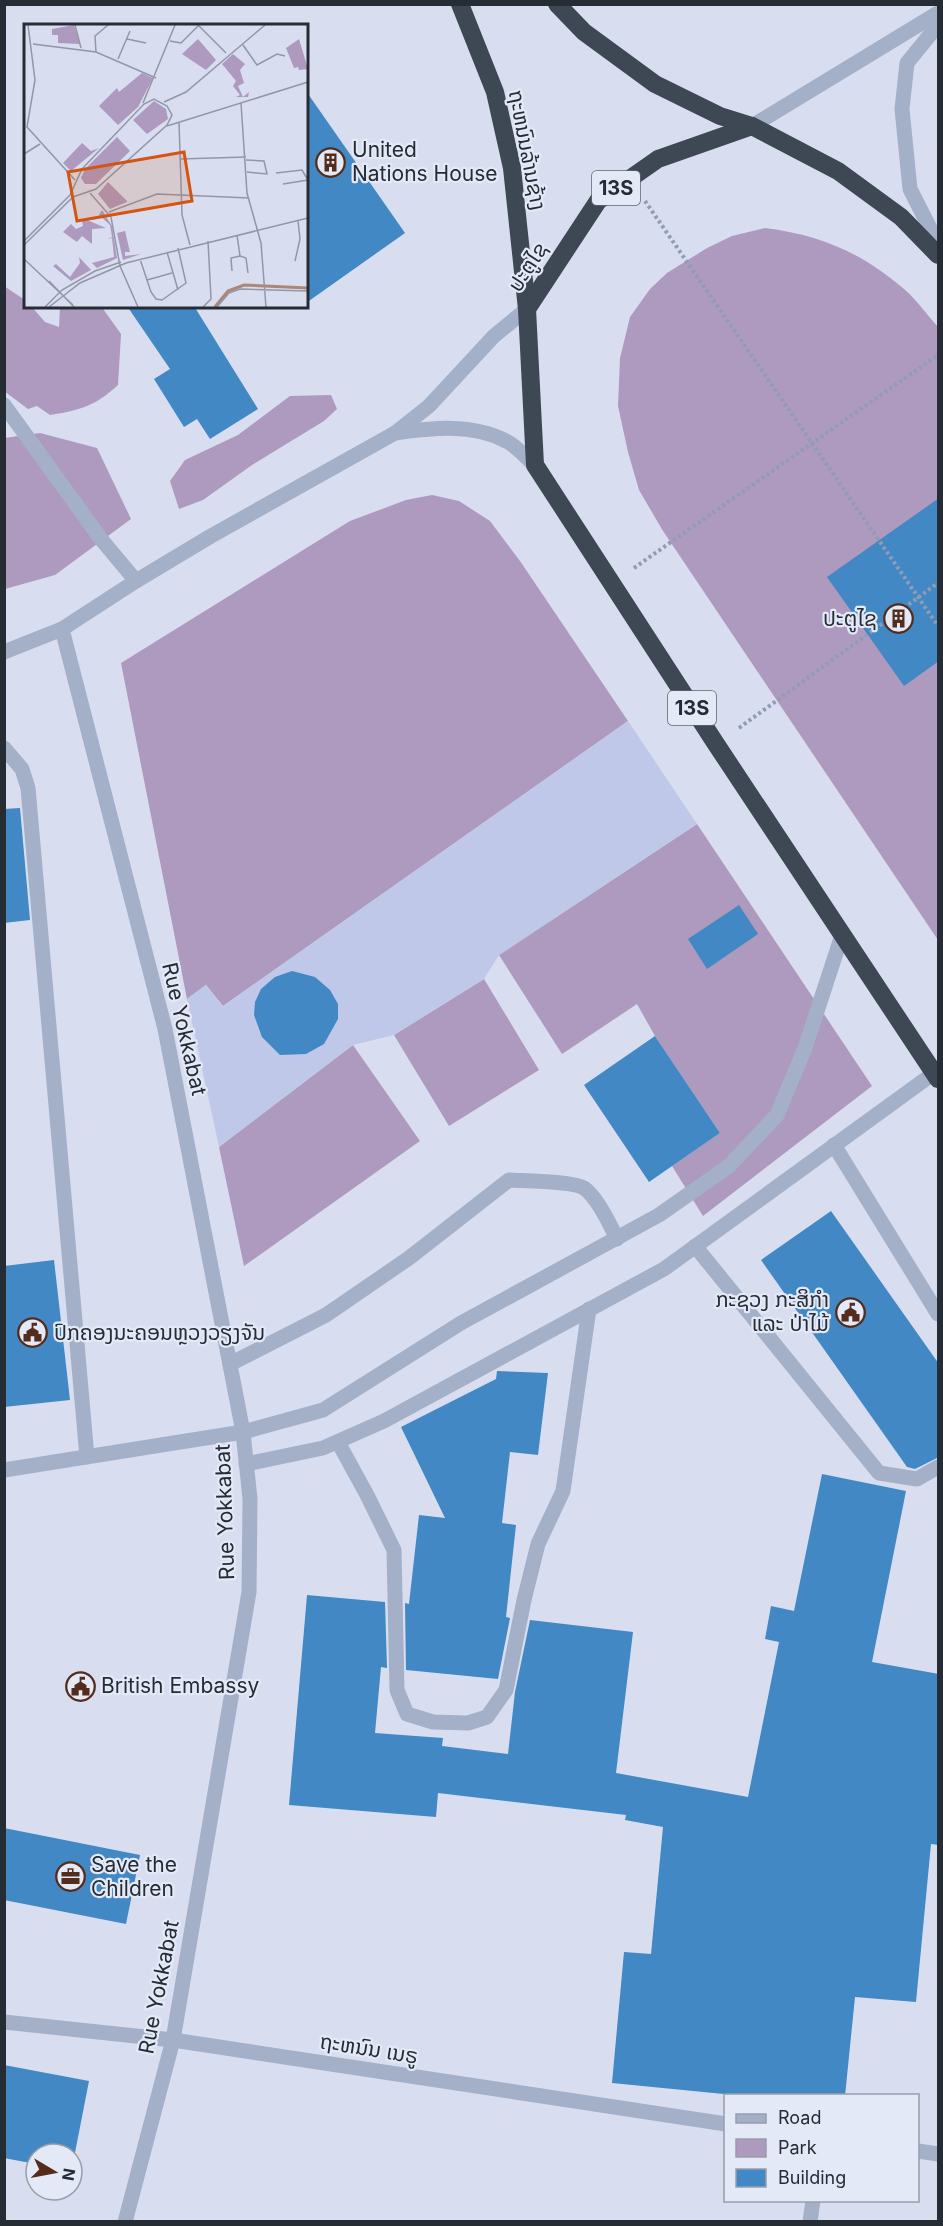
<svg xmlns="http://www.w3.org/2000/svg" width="943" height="2226" viewBox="0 0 943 2226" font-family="Inter,'Noto Sans Lao',sans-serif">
  <rect width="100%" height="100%" fill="#d8def0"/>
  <g fill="#ae99bf">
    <path d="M765,228C820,235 861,252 904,289C917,300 927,315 938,327V940L663,531L639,490L628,452L618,406L620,358L630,317L650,289L667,273L707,248L732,236Z"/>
    <path d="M4,286L25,300L26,306H31L45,322L59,327L60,306H101L121,334L118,385C95,406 81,410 50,415L37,406L28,409L4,391Z"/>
    <path d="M331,395L337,409L324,421L252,465L203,500L179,509L170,481L185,460L238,435L290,396Z"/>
    <path d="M40,433L97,448L131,519L55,575L5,589L4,438Z"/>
    <path d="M432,495L459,501L490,521L520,561L628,721L223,1006L206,985L187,999L121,663L350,521L406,500Z"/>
    <path d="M697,824L872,1086L703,1216L672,1166L720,1133L655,1036L637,1004L562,1054L499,955Z"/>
    <path d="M484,979L539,1070L449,1126L394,1035Z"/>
    <path d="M353,1045L420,1141L244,1266L219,1147Z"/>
  </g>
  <path fill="#bfc8e8" d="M628,721L697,824L499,955L484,979L394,1035L353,1045L219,1147L187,999L206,985L223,1006Z"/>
  <g fill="#4288c4">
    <path d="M306,91L405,233L306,303Z"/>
    <path d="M127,306H194L258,409L210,439L197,419L184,427L154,379L170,369Z"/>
    <path d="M939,498V661L904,686L827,577Z"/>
    <path d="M20,808L30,920L4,923V809Z"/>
    <path d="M739,905L758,934L707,969L688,939Z"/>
    <path d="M292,971L315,977L330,990L338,1004V1019L324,1044L306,1054L280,1055L262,1037L254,1015L255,1002L261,989L275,977Z"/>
    <path d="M655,1036L720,1133L649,1182L584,1085Z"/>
    <path d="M831,1211L939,1364V1457L915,1469L907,1467L761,1260Z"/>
    <path d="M54,1260L70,1400L4,1407V1266Z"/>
    <path d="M497,1371L548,1373L538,1455L510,1452L502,1523L516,1525L506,1617L510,1618L498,1679L406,1670L405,1603L409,1604L419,1515L445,1518L401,1427L496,1379Z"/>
    <path d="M822,1474L906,1491L872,1662L939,1674V1845L931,1844L916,2002L855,1997L845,2096H744L612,2083L624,1952L651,1954L663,1827L625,1820L626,1815L438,1793L436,1817L289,1805L307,1595L385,1602L387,1668L381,1667L375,1733L443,1738L442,1746L508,1754L515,1692L530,1620L633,1632L616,1773L748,1797L779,1642L765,1639L771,1606L794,1611Z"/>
    <path d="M4,1828L140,1855L126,1924L4,1900Z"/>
    <path d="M4,2065L89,2081L72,2168V2154H36V2164L4,2158Z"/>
  </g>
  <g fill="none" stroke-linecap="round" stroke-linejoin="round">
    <g stroke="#8f9cb4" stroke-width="4" stroke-dasharray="3 3" stroke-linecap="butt">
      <path d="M645,201L938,626"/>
      <path d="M634,568L938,355"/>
      <path d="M739,728L938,583"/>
    </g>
    <g stroke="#a4b0c8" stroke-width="15">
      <path d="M938,25L907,63L902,109L910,189L938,244"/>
      <path d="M752,126L938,13"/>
      <path d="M4,405L101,539L136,581"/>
      <path d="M395,433C432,428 472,423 506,441C517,446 526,458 535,465"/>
      <path d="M62,629L165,1029L243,1432L250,1499L249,1592L173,2040L125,2222"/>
      <path d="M4,652L62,629L136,581L211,536L395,433L429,406L494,336L527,309"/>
      <path d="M4,748L22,769L28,788L87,1457"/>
      <path d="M834,1145L938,1314"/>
      <path d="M695,1246L879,1473L917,1479L938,1467"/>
      <path d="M230,1364L326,1315L409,1258L509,1180C525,1181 572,1181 584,1188C597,1197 610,1224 617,1239"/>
      <path d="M338,1442L367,1495L394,1550L397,1690L407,1714L433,1722L468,1723L487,1717L506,1690L524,1600L538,1544L563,1491L589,1309"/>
      <path d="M246,1464L323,1448L384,1421L664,1269L934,1073"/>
      <path d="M4,1470L243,1432L323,1410L461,1323L659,1215L729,1166L777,1115L805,1048L842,935"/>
      <path d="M4,2022L173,2040L726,2124"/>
      <path d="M918,2151L938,2154"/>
      <path d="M810,2222L813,2200"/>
    </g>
    <g stroke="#3d4854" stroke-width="18">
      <path d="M460,4L495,92L512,168L527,309L535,465L716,744L938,1079"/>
      <path d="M557,4L584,32L655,84L720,116L752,126L838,171L901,217L938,255"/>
      <path d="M527,309L598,201L658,159L752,126"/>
    </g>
  </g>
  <defs>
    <symbol id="building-ring" viewBox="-11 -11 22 22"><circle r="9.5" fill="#e4e9f8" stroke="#542c1c" stroke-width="1.5"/><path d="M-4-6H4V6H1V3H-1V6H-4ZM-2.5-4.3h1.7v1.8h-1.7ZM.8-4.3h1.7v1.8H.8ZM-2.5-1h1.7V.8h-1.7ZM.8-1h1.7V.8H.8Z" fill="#542c1c"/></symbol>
    <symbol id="civic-ring" viewBox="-11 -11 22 22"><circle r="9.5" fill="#e4e9f8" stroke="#542c1c" stroke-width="1.5"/><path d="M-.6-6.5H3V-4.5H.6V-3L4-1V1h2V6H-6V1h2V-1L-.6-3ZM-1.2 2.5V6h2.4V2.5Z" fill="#542c1c"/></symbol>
    <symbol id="office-ring" viewBox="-11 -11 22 22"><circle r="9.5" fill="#e4e9f8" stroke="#542c1c" stroke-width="1.5"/><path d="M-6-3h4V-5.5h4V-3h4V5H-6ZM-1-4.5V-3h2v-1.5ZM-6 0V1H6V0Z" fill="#542c1c"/></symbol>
  </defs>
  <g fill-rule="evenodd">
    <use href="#building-ring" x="314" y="146" width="33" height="33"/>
    <use href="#building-ring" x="882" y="602" width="33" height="33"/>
    <use href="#civic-ring" x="834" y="1296" width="33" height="33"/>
    <use href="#civic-ring" x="16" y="1316" width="33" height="33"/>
    <use href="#civic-ring" x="64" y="1670" width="33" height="33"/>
    <use href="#office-ring" x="54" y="1860" width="33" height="33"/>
  </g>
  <g text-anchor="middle" stroke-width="4.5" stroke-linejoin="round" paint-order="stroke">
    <g fill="#e4e9f8" stroke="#5f656f" stroke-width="1.5">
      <rect x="592" y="171" width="48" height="34" rx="4.5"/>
      <rect x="668" y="691" width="48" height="34" rx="4.5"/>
    </g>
    <g font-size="20" font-weight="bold" fill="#262c34">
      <text x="616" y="195">13S</text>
      <text x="692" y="715">13S</text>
    </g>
    <g font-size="21" fill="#262c34" stroke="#e4e9f8" text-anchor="start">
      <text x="352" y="157">United<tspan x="352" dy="24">Nations House</tspan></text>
      <text x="877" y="626" text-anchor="end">ປະຕູໄຊ</text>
      <text x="829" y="1307" text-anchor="end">ກະຊວງ ກະສິກຳ<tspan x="829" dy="24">ແລະ ປ່າໄມ້</tspan></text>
      <text x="54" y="1340">ປົກຄອງນະຄອນຫຼວງວຽງຈັນ</text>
      <text x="101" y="1693">British Embassy</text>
      <text x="91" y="1872">Save the<tspan x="91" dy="24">Children</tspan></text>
    </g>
    <g font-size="21" fill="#262c34" stroke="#e4e9f8">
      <text transform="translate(527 150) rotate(79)" y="7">ຖະຫນົນລ້ານຊ້າງ</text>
      <text transform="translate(528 267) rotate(-57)" y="7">ປະຕູໄຊ</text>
      <text transform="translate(184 1029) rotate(77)" y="7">Rue Yokkabat</text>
      <text transform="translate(225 1512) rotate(-92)" y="7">Rue Yokkabat</text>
      <text transform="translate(159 1987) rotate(-79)" y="7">Rue Yokkabat</text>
      <text transform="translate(369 2049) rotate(9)" y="7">ຖະຫນົນ ເນຣູ</text>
    </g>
  </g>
  <g transform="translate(24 24)">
    <rect width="284" height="284" fill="#d8def0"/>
    <path d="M50,1L56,20L34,19V11H28V5ZM174,15L192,36L182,46L158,30ZM275,15L284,45L275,46L274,43L270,44L262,24ZM209,30L221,40L216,46L220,59L214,62L219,73L225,68L224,73H212L216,71L209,62L212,57L198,40ZM118,49L129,54L114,83L94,101L75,82L93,64L95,68ZM130,77L142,85L144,95L123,110L109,96ZM93,113L106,127L72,160H61L57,154L61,145ZM58,119L67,127L75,124L47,147L39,139ZM84,158L103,177V178L86,185L74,170ZM78,186L88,202L93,234L73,244L68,239L90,233L88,214L83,215L88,213L86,201L75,191ZM63,196L82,204L68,205V220L58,212L53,218L39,208L47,200L52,205L59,202L58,197ZM101,207L106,228H101V232L117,230L99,236L93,209ZM55,233L67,246L47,257L29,242L32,240L46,253L56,239Z" fill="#ae99bf"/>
    <path fill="none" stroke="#ad8678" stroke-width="3" d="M191,283L204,267L220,261L284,264"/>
    <path fill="none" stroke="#9197a5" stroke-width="1.5" d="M4,1L11,56L3,103L51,156M51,1L57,24M174,1L202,29M103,15L122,19M146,17L157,19L175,1M9,20L72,28L132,54M219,21L233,41L253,30L261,32M72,28L71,12L84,1M94,35L106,7M140,78L162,68L241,1M119,79L151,1M217,79L223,169L237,219L242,283M155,98L158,191L166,221M143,102L284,58M0,130L16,120M156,135L222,133M222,136L240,137L243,150L223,148M252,149L278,146L284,156M259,160L284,156M66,169L87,193L96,242L114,283M85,188L133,170L225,174M213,211L216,232L222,234L224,249M0,217L46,171L58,145L120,80L130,75L143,82L148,91L143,101L72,165L49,173L0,221M143,228L154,266M0,235L49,281M116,235L127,268L132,275L138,276L162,259L154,224M271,237L276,215L274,197M208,247L207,234L216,232M123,256L148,249M25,257L50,283M21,283L38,266L71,247L97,238M25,283L56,259L102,239L284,194M179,283L187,275L184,217M193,283L205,269L216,265L284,267"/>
    <path fill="#d55410" fill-opacity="0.15" stroke="#d55410" stroke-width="3" d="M160,128L168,177L53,197L44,148Z"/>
    <rect width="284" height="284" fill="none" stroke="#262c34" stroke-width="3"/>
  </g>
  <rect width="943" height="2226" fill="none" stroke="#262c34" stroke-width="12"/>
  <rect x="724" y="2094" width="195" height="108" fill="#e4e9f8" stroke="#989daa" stroke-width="1.5"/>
  <rect x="736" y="2114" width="30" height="9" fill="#a4b0c8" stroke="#989daa" stroke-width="1.5"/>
  <text x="778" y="2124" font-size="18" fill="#262c34">Road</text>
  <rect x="736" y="2139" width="30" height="18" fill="#ae99bf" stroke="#989daa" stroke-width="1.5"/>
  <text x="778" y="2154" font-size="18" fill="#262c34">Park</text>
  <rect x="736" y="2169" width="30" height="18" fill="#4288c4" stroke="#989daa" stroke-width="1.5"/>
  <text x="778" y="2184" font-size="18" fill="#262c34">Building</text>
  <g transform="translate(54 2172) rotate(100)"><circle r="28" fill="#e4e9f8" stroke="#989daa" stroke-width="1.5"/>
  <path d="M0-4.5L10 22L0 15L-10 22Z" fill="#542c1c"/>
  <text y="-9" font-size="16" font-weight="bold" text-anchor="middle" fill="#262c34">N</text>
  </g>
</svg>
